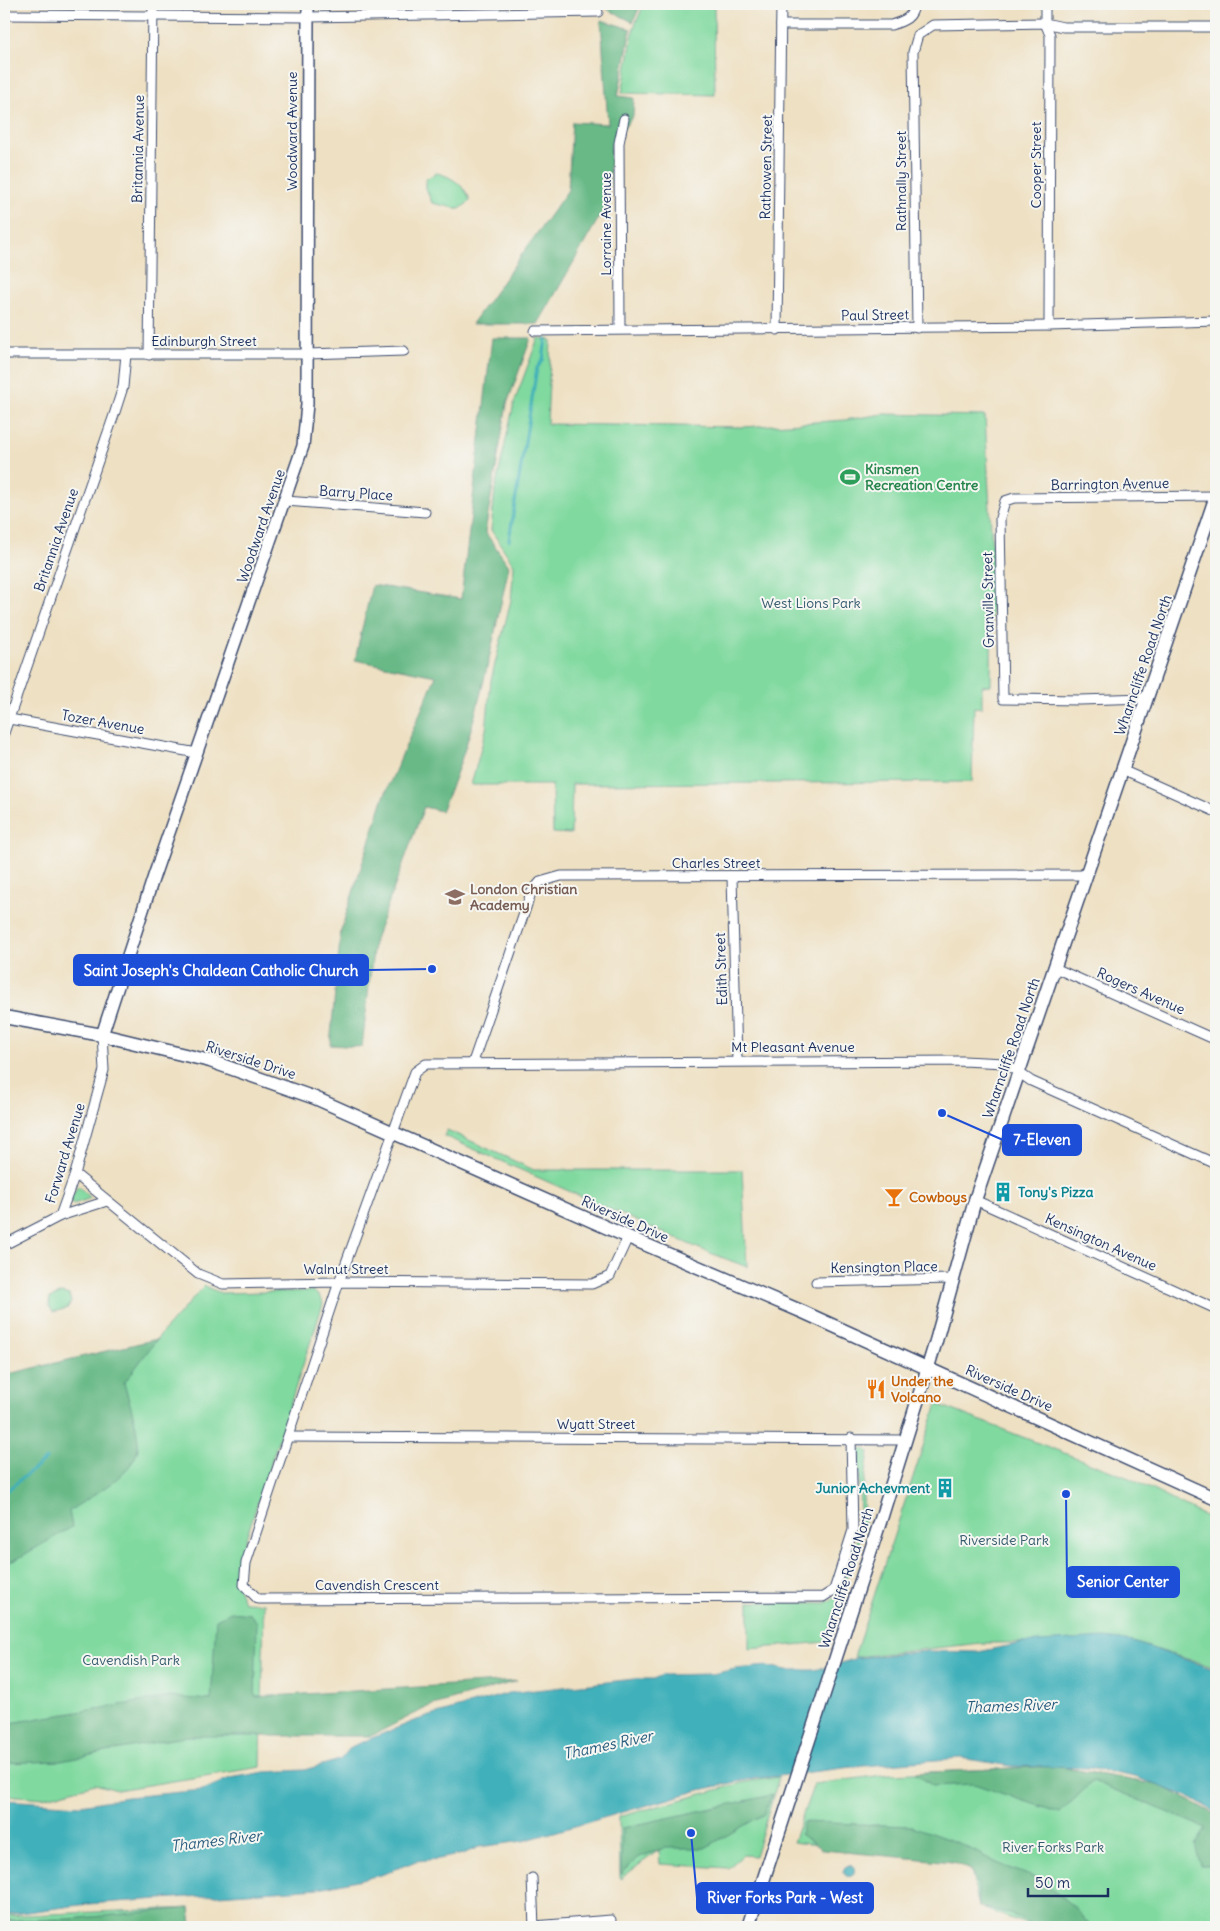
<svg xmlns="http://www.w3.org/2000/svg" width="1220" height="1931" viewBox="0 0 1220 1931" font-family="Delius,sans-serif">
  <rect width="100%" height="100%" fill="#f6f6f2"/>
  <filter id="ink" filterUnits="userSpaceOnUse"><feTurbulence type="fractalNoise" baseFrequency=".02" numOctaves="2"/><feDisplacementMap in="SourceGraphic" scale="10" xChannelSelector="R" yChannelSelector="G"/><feConvolveMatrix kernelMatrix="1 2 1 2 8 2 1 2 1" color-interpolation-filters="sRGB"/></filter>
  <filter id="wash" filterUnits="userSpaceOnUse"><feTurbulence type="fractalNoise" baseFrequency=".0096" numOctaves="4" result="noise"/><feDisplacementMap in="SourceGraphic" scale="20" xChannelSelector="R" yChannelSelector="G"/><feGaussianBlur stdDeviation="1.12" result="paint"/><feColorMatrix in="noise" values="0 0 0 0 0 0 0 0 0 0 0 0 0 0 0 0 0 1.4 0 .05"/><feComposite in="paint" operator="in"/></filter>
  <g filter="url(#wash)">
    <rect width="100%" height="100%" fill="#eee0c2"/>
    <g fill="#80d99f" stroke="#4e847e">
      <path d="M644,4H714L715,95L622,93L634,27Z"/>
      <path d="M436,173C450,175 467,187 470,201L460,209L432,203L426,188V179Z"/>
      <path d="M538,338L551,340L547,424L744,427L845,420L883,414L985,416L992,548L991,685L982,686V708L974,707L972,782L572,784L571,834L553,833L552,785H471L486,730L491,680L511,600L514,565L491,530L495,490L514,403Z"/>
      <path d="M447,1130L534,1170H742L747,1267L700,1249L444,1136Z"/>
      <path d="M78,1186L91,1198L74,1204L69,1201Z"/>
      <path d="M204,1286L221,1293L313,1291L321,1298L323,1304L235,1572L236,1584L244,1602L264,1603L261,1767L117,1790L95,1784L43,1798L4,1795V1385L145,1352Z"/>
      <path d="M63,1293L69,1295L71,1302L68,1308L53,1312L49,1306L50,1298Z"/>
      <path d="M937,1404L1129,1478L1216,1522V1668L1133,1642L981,1643L854,1657Z"/>
      <path d="M864,1448L869,1452L863,1491L864,1528L825,1642L749,1649V1602L825,1603L838,1596L860,1530L859,1451Z"/>
      <path d="M1055,1766L1162,1786L1216,1815V1927H1034L979,1907L971,1870L953,1862L793,1842L814,1784L891,1774Z"/>
      <path d="M779,1777L755,1856L743,1855L728,1868L660,1864L659,1850L620,1879L619,1817L745,1782Z"/>
      <path d="M190,1908L192,1927H4V1916Z"/>
    </g>
    <g fill="#68b986" stroke="#427472">
      <path d="M606,4H641L633,22L605,8Z"/>
      <path d="M601,20L631,29L618,96L634,98L633,116L611,145L608,202L538,324H472L568,190L572,122L608,124Z"/>
      <path d="M492,338H531L507,404L485,532L509,566C491,649 476,734 441,811L424,807L374,942L362,1047L330,1045L341,930L383,799L436,676L355,660L372,585L461,599Z"/>
      <path d="M157,1339L124,1383C129,1402 137,1423 138,1443C141,1471 89,1497 69,1511L72,1527L15,1560L4,1564V1375Z"/>
      <path d="M231,1612L250,1614L257,1622L255,1697L517,1681L430,1706L371,1736H187L61,1761L4,1763V1724L170,1697L211,1700L216,1619Z"/>
      <path d="M1055,1766L1162,1786L1216,1815V1866H1201L1195,1845L1206,1828L1093,1781L1060,1813L974,1784L933,1786L914,1773Z"/>
      <path d="M772,1795L764,1814L705,1848H664L637,1858L621,1875L622,1828Z"/>
      <path d="M803,1822L912,1826L961,1844L997,1863L1038,1879L1073,1906L1091,1927H1034L1010,1913L979,1907L978,1887L971,1870L953,1862L823,1850L800,1834Z"/>
      <path d="M190,1908L192,1927H4V1920L69,1919Z"/>
    </g>
    <g fill="#40b0ba" stroke="#2e708c">
      <path d="M1105,1638L1133,1642L1216,1670V1813L1192,1798L1135,1777L1089,1768L1012,1766L960,1758L852,1767L745,1780L700,1790L523,1841L479,1847L463,1854L439,1859L416,1861L381,1875L319,1888L88,1904L4,1915V1800L81,1805L127,1797L203,1790L230,1778L265,1772L304,1770L340,1760L351,1747L357,1744L417,1720L509,1693L634,1679H653L662,1675L712,1674L735,1669L767,1666L787,1670H813L830,1667L856,1658L927,1651L978,1652L1023,1643Z"/>
      <circle cx="849" cy="1871" r="5.5"/>
    </g>
    <g fill="none" stroke-linecap="round" stroke-linejoin="round">
      <g stroke="#40b0ba" stroke-width="3">
        <path d="M509,540L537,368L543,360L546,339"/>
        <path d="M4,1493L46,1459"/>
      </g>
    </g>
  </g>
  <g filter="url(#ink)">
    <g fill="none" stroke-linecap="round" stroke-linejoin="round">
      <defs>
        <g id="minor">
          <path d="M1045,4V23L1050,35L1049,326"/>
          <path d="M4,15L308,17L598,12"/>
          <path d="M781,25H891C904,21 913,18 914,4"/>
          <path d="M917,328L913,52L918,35L933,25L1045,23L1063,27H1216"/>
          <path d="M620,329L619,143L624,119"/>
          <path d="M777,330L781,4"/>
          <path d="M535,331L1049,326L1216,321"/>
          <path d="M4,354H307L404,351"/>
          <path d="M149,355L153,4"/>
          <path d="M286,501L425,512"/>
          <path d="M1147,698L1080,700L1003,699L1000,518L1005,501L1014,498L1216,496"/>
          <path d="M4,718L197,753"/>
          <path d="M4,733L114,415L123,387L126,354"/>
          <path d="M1122,770L1216,812"/>
          <path d="M732,877L737,1061"/>
          <path d="M1055,968L1216,1040"/>
          <path d="M473,1062L531,893L540,882L561,876L1087,875"/>
          <path d="M75,1174L198,1274L223,1284L339,1282L592,1284L610,1276L628,1237"/>
          <path d="M975,1200L1216,1309"/>
          <path d="M60,1216L107,1201"/>
          <path d="M4,1245L60,1216L75,1174L104,1070L102,1035"/>
          <path d="M816,1282L953,1279"/>
          <path d="M288,1437L905,1440"/>
          <path d="M851,1438L853,1530L834,1590L823,1597L258,1599L244,1585L246,1563L339,1282L415,1072L426,1064L963,1061L1005,1063L1031,1081L1216,1164"/>
          <path d="M532,1878L534,1927"/>
          <path d="M534,1926L611,1920"/>
        </g>
        <path id="tertiary" d="M102,1035L154,876L303,446L307,404L308,4"/>
        <g id="secondary">
          <path d="M4,1017L102,1035L210,1061L315,1098L628,1237L803,1312L1216,1499"/>
          <path d="M748,1927L881,1519L936,1341L975,1200L1216,496"/>
        </g>
      </defs>
      <use href="#minor" stroke="#3b4a6d" stroke-width="11"/>
      <use href="#tertiary" stroke="#3b4a6d" stroke-width="14"/>
      <use href="#secondary" stroke="#3b4a6d" stroke-width="15"/>
      <use href="#minor" stroke="#fff" stroke-width="9"/>
      <use href="#tertiary" stroke="#fff" stroke-width="11"/>
      <use href="#secondary" stroke="#fff" stroke-width="12"/>
    </g>
  </g>
  <defs>
    <symbol id="stadium-bare" viewBox="-9 -9 18 18"><path d="M0-5a6.5 5 0 1 0 0 10a6.5 5 0 1 0 0-10ZM-3.5-1.8h7v3.6h-7Z" fill="#2e9e5b" stroke="#f6f6f2" stroke-width="2.5" paint-order="stroke"/></symbol>
    <symbol id="school-bare" viewBox="-9 -9 18 18"><path d="M0-5L7-2L0 1L-7-2ZM-4 1L0 2.5L4 1V4Q0 6-4 4Z" fill="#8d6e63" stroke="#f6f6f2" stroke-width="2.5" paint-order="stroke"/></symbol>
    <symbol id="building-bare" viewBox="-9 -9 18 18"><path d="M-4-6H4V6H1V3H-1V6H-4ZM-2.5-4.3h1.7v1.8h-1.7ZM.8-4.3h1.7v1.8H.8ZM-2.5-1h1.7V.8h-1.7ZM.8-1h1.7V.8H.8Z" fill="#0f9aa8" stroke="#f6f6f2" stroke-width="2.5" paint-order="stroke"/></symbol>
    <symbol id="bar-bare" viewBox="-9 -9 18 18"><path d="M-6-5H6L.8 .8V4.5H3.5V6h-7V4.5H-.8V.8Z" fill="#e8710a" stroke="#f6f6f2" stroke-width="2.5" paint-order="stroke"/></symbol>
    <symbol id="restaurant-bare" viewBox="-9 -9 18 18"><path d="M-5-6h1v4h1v-4h1v4h1v-4h1v5L-1.5 .5V6h-2V.5L-5-1ZM5-6V6H3V1.5H1.5Q1.5-4 5-6Z" fill="#e8710a" stroke="#f6f6f2" stroke-width="2.5" paint-order="stroke"/></symbol>
  </defs>
  <g fill-rule="evenodd">
    <use href="#stadium-bare" x="836" y="463" width="28" height="28"/>
    <use href="#school-bare" x="441" y="883" width="28" height="28"/>
    <use href="#building-bare" x="989" y="1178" width="28" height="28"/>
    <use href="#bar-bare" x="880" y="1183" width="28" height="28"/>
    <use href="#restaurant-bare" x="862" y="1375" width="28" height="28"/>
    <use href="#building-bare" x="931" y="1474" width="28" height="28"/>
  </g>
  <g text-anchor="middle" stroke-width="4" stroke-linejoin="round" paint-order="stroke">
    <g font-size="14" fill="#1b2f5e" stroke="#f6f6f2">
      <text transform="translate(292 131) rotate(-90)" y="5">Woodward Avenue</text>
      <text transform="translate(138 149) rotate(-89)" y="5">Britannia Avenue</text>
      <text transform="translate(1036 165) rotate(-90)" y="5">Cooper Street</text>
      <text transform="translate(766 167) rotate(-89)" y="5">Rathowen Street</text>
      <text transform="translate(901 181) rotate(-90)" y="5">Rathnally Street</text>
      <text transform="translate(606 224) rotate(-90)" y="5">Lorraine Avenue</text>
      <text transform="translate(875 315) rotate(-1)" y="5">Paul Street</text>
      <text x="204" y="346">Edinburgh Street</text>
      <text transform="translate(1110 484) rotate(-1)" y="5">Barrington Avenue</text>
      <text transform="translate(356 493) rotate(4)" y="5">Barry Place</text>
      <text transform="translate(261 526) rotate(-71)" y="5">Woodward Avenue</text>
      <text transform="translate(56 540) rotate(-71)" y="5">Britannia Avenue</text>
      <text transform="translate(988 600) rotate(-91)" y="5">Granville Street</text>
      <text transform="translate(1143 665) rotate(-71)" y="5">Wharncliffe Road North</text>
      <text transform="translate(103 722) rotate(10)" y="5">Tozer Avenue</text>
      <text x="716" y="868">Charles Street</text>
      <text transform="translate(721 969) rotate(-92)" y="5">Edith Street</text>
      <text transform="translate(1141 991) rotate(24)" y="5">Rogers Avenue</text>
      <text x="793" y="1052">Mt Pleasant Avenue</text>
      <text transform="translate(1011 1048) rotate(-71)" y="5">Wharncliffe Road North</text>
      <text transform="translate(251 1060) rotate(18)" y="5">Riverside Drive</text>
      <text transform="translate(65 1153) rotate(-73)" y="5">Forward Avenue</text>
      <text transform="translate(625 1219) rotate(24)" y="5">Riverside Drive</text>
      <text transform="translate(1101 1242) rotate(24)" y="5">Kensington Avenue</text>
      <text transform="translate(884 1267) rotate(-1)" y="5">Kensington Place</text>
      <text x="346" y="1274">Walnut Street</text>
      <text transform="translate(1009 1388) rotate(24)" y="5">Riverside Drive</text>
      <text x="596" y="1429">Wyatt Street</text>
      <text transform="translate(846 1578) rotate(-72)" y="5">Wharncliffe Road North</text>
      <text x="377" y="1590">Cavendish Crescent</text>
    </g>
    <g font-size="14" font-weight="bold" fill="#27864d" stroke="#f6f6f2" text-anchor="start">
      <text x="865" y="474">Kinsmen<tspan x="865" dy="16">Recreation Centre</tspan></text>
    </g>
    <g font-size="14" fill="#345a6e" stroke="#f6f6f2">
      <text x="811" y="608">West Lions Park</text>
      <text x="1004" y="1545">Riverside Park</text>
      <text x="131" y="1665">Cavendish Park</text>
      <text x="1053" y="1852">River Forks Park</text>
    </g>
    <g font-size="14" font-weight="bold" fill="#785e54" stroke="#f6f6f2" text-anchor="start">
      <text x="470" y="894">London Christian<tspan x="470" dy="16">Academy</tspan></text>
    </g>
    <g font-size="14" font-weight="bold" fill="#0d838f" stroke="#f6f6f2" text-anchor="start">
      <text x="1018" y="1197">Tony's Pizza</text>
      <text x="930" y="1493" text-anchor="end">Junior Achevment</text>
    </g>
    <g font-size="14" font-weight="bold" fill="#c56008" stroke="#f6f6f2" text-anchor="start">
      <text x="909" y="1202">Cowboys</text>
      <text x="891" y="1386">Under the<tspan x="891" dy="16">Volcano</tspan></text>
    </g>
    <g font-size="15" font-style="italic" fill="#285c7e" stroke="#f6f6f2">
      <text transform="translate(1011 1706) rotate(-2)" y="5">Thames River</text>
      <text transform="translate(608 1745) rotate(-12)" y="5">Thames River</text>
      <text transform="translate(216 1841) rotate(-7)" y="5">Thames River</text>
    </g>
  </g>
  <path fill="none" stroke="#1d4ed8" stroke-width="2" d="M432 969L368 970M942 1113L1003 1140M1066 1494L1067 1582M691 1833L697 1898"/>
  <g fill="#1d4ed8" stroke="#f6f6f2" stroke-width="2">
    <circle cx="432" cy="969" r="5"/>
    <circle cx="942" cy="1113" r="5"/>
    <circle cx="1066" cy="1494" r="5"/>
    <circle cx="691" cy="1833" r="5"/>
  </g>
  <g fill="#1d4ed8" stroke="#1d4ed8" stroke-width="2">
    <rect x="74" y="955" width="294" height="30" rx="5"/>
    <rect x="1003" y="1125" width="78" height="30" rx="5"/>
    <rect x="1067" y="1567" width="112" height="30" rx="5"/>
    <rect x="697" y="1883" width="176" height="30" rx="5"/>
  </g>
  <g font-size="15" text-anchor="middle" font-weight="bold" fill="#fff">
    <text x="221" y="976">Saint Joseph's Chaldean Catholic Church</text>
    <text x="1042" y="1145">7-Eleven</text>
    <text x="1123" y="1587">Senior Center</text>
    <text x="785" y="1903">River Forks Park - West</text>
  </g>
  <rect width="1220" height="1931" fill="none" stroke="#f6f6f2" stroke-width="20"/>
  <path d="M1028 1888v8h80v-8" fill="none" stroke="#1b2f5e" stroke-width="2.5"/>
  <text x="1035" y="1888" font-size="15" fill="#1b2f5e" stroke="#f6f6f2" stroke-width="4" paint-order="stroke">50 m</text>
</svg>
